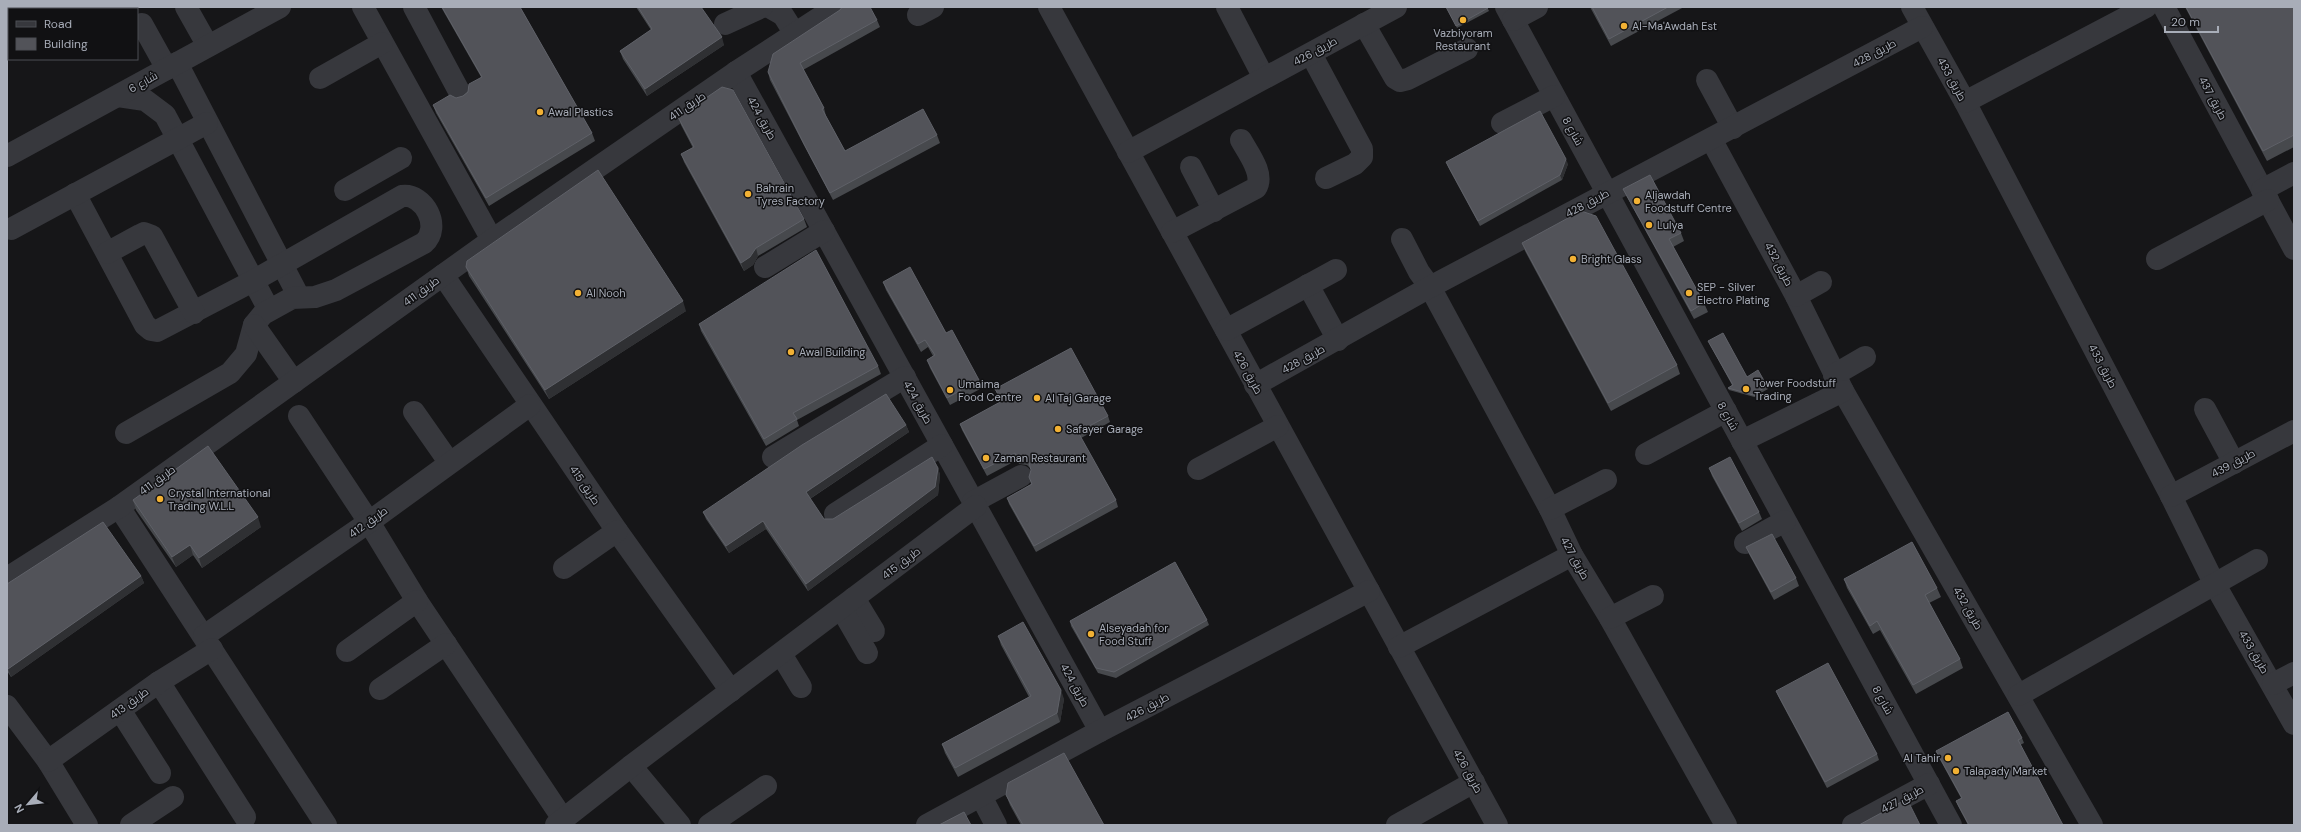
<svg xmlns="http://www.w3.org/2000/svg" width="2301" height="832" viewBox="0 0 2301 832" font-family="'DM Sans',Cairo,sans-serif">
  <rect width="100%" height="100%" fill="#161618"/>
  <g fill="none" stroke-linecap="round" stroke-linejoin="round">
    <g stroke="#37383d" stroke-width="22">
      <path d="M186,7L208,46"/>
      <path d="M363,7L492,240"/>
      <path d="M414,7L460,93"/>
      <path d="M769,7L783,15L795,34"/>
      <path d="M1049,7L1497,825"/>
      <path d="M1227,7L1264,78"/>
      <path d="M1506,7L1951,825"/>
      <path d="M1912,7L1965,102L2171,496L2214,583L2294,724"/>
      <path d="M2164,7L2294,249"/>
      <path d="M918,15L933,7"/>
      <path d="M1513,20L1537,7"/>
      <path d="M142,24L167,69"/>
      <path d="M725,24L762,7"/>
      <path d="M1364,24L1395,78L1400,81L1408,79L1467,49"/>
      <path d="M1311,54L1362,149V157L1355,164L1326,178"/>
      <path d="M177,63L299,297"/>
      <path d="M736,72L1100,731"/>
      <path d="M320,78L382,43"/>
      <path d="M1707,80L1733,128"/>
      <path d="M118,96L145,100L165,115L269,310"/>
      <path d="M1965,102L2146,7"/>
      <path d="M1502,123L1554,96"/>
      <path d="M1711,139L1796,296L1843,391L2092,825"/>
      <path d="M1128,152L1396,7"/>
      <path d="M7,156L280,7"/>
      <path d="M1191,167L1214,211"/>
      <path d="M345,190L401,158"/>
      <path d="M2262,190L2294,173"/>
      <path d="M75,194L145,325L151,330L157,331L253,281L402,196C424,193 442,227 424,243L336,290L315,297L292,298L263,314L254,325L246,354L230,373L126,433"/>
      <path d="M11,229L207,123"/>
      <path d="M1172,232L1256,188C1265,174 1248,153 1241,140"/>
      <path d="M1402,239L1419,272L1430,287L1550,509L1572,555L1610,618L1726,825"/>
      <path d="M107,253L140,235L144,233L152,236L194,313"/>
      <path d="M2157,259L2268,200"/>
      <path d="M765,267L824,231"/>
      <path d="M443,275L617,531L731,691"/>
      <path d="M1308,285L1338,340"/>
      <path d="M1796,296L1821,282"/>
      <path d="M254,325L294,382"/>
      <path d="M1226,330L1336,270"/>
      <path d="M1834,375L1865,357"/>
      <path d="M1255,385L1430,287L1922,27"/>
      <path d="M2205,409L2234,463"/>
      <path d="M414,412L449,462"/>
      <path d="M299,416L369,522L417,601L563,819"/>
      <path d="M1742,441L1843,391"/>
      <path d="M1646,454L1726,411"/>
      <path d="M773,457L905,377"/>
      <path d="M1198,469L1278,426"/>
      <path d="M2171,496L2294,431"/>
      <path d="M973,502L1021,476"/>
      <path d="M119,507L326,825"/>
      <path d="M1550,509L1606,480"/>
      <path d="M835,514L942,445"/>
      <path d="M1745,543L1785,521"/>
      <path d="M564,568L617,531"/>
      <path d="M7,578L119,507L492,240L736,72L836,7"/>
      <path d="M854,598L874,631"/>
      <path d="M841,608L867,653"/>
      <path d="M1610,618L1653,596"/>
      <path d="M204,636L369,522L530,405"/>
      <path d="M1399,647L1572,555"/>
      <path d="M347,651L417,601"/>
      <path d="M781,654L801,687"/>
      <path d="M159,682L245,817"/>
      <path d="M2273,684L2294,673"/>
      <path d="M380,689L446,644"/>
      <path d="M2019,695L2257,560"/>
      <path d="M7,706L48,761L87,825"/>
      <path d="M120,710L160,773"/>
      <path d="M48,761L159,682L212,649"/>
      <path d="M631,766L680,825"/>
      <path d="M981,796L996,825"/>
      <path d="M131,825L173,797"/>
      <path d="M556,825L631,766L976,506"/>
      <path d="M709,825L766,786"/>
      <path d="M927,825L1100,731L1369,591"/>
      <path d="M1397,825L1474,782"/>
      <path d="M1853,825L1929,784"/>
    </g>
  </g>
  <g fill="#47494d">
    <path d="M441,7H520L592,133L595,141L489,206L436,113L433,105L463,96L481,77Z"/>
    <path d="M636,7H701L724,45L647,96L623,59L620,51L651,30Z"/>
    <path d="M1446,7H1487L1489,11L1457,28Z"/>
    <path d="M1590,7H1684L1611,46Z"/>
    <path d="M2185,7H2294V147L2267,161Z"/>
    <path d="M877,20L880,27L803,70L824,108L826,116L845,151L937,135L940,143L833,200L807,151L770,80L768,72Z"/>
    <path d="M678,117L804,219L807,227L758,256L753,265L744,271L684,162L681,154L693,148L681,125Z"/>
    <path d="M1446,162L1568,164L1562,180L1480,226L1448,167Z"/>
    <path d="M1623,189L1681,233L1684,241L1673,247L1704,303L1708,312L1694,319L1627,197Z"/>
    <path d="M1522,243L1677,365L1680,374L1611,411L1525,251Z"/>
    <path d="M466,267L686,311L549,399L469,276Z"/>
    <path d="M883,282L946,333L979,380L982,388L950,405L930,368L927,360L933,356L928,347L921,352L886,290Z"/>
    <path d="M699,324L878,366L881,374L797,420L799,426L766,446L701,331Z"/>
    <path d="M1708,341L1747,377L1767,386L1768,389L1757,395L1758,398L1729,390L1728,388L1732,385Z"/>
    <path d="M995,389L1108,416L1110,422L1081,438L1116,500L1118,507L1036,552L1009,504L1007,498L1031,484L1029,477L1031,470V469L1027,465L1019,464L1017,460L987,476L962,430L960,424L1001,402Z"/>
    <path d="M906,425L909,432L810,499L824,519H833L938,468L940,475L938,495L808,591L766,529L729,553L706,519L703,512Z"/>
    <path d="M1709,468L1759,512L1762,519L1742,531L1712,476Z"/>
    <path d="M133,500L261,527L202,568L193,555L176,567L136,510Z"/>
    <path d="M1746,547L1796,578L1799,586L1774,600L1749,554Z"/>
    <path d="M141,576L144,583L11,677L7,671V584Z"/>
    <path d="M1844,579L1937,588L1941,597L1929,603L1960,659L1963,668L1916,694L1880,630L1873,634L1847,588Z"/>
    <path d="M1207,620L1209,625L1116,678L1098,673L1071,626L1070,621Z"/>
    <path d="M998,636L1064,699L1060,722L958,777L945,753L942,744L1029,697L1001,645Z"/>
    <path d="M1776,691L1877,754L1879,760L1827,788L1778,696Z"/>
    <path d="M2022,738L2024,743L2020,745L2063,825H1968L1958,806L1956,801L1961,798L1938,756L1936,751Z"/>
    <path d="M1006,795L1104,825H1021L1010,805Z"/>
  </g>
  <g fill="#2f3033">
    <path d="M722,37L724,45L647,96L645,89Z"/>
    <path d="M1566,159L1568,164L1562,180L1560,175Z"/>
    <path d="M756,248L758,256L753,265L744,271L741,263Z"/>
    <path d="M683,301L686,311L549,399L545,390Z"/>
    <path d="M906,425L909,432L808,500L806,492Z"/>
    <path d="M938,468L940,475L938,495L808,591L806,584Z"/>
    <path d="M258,517L261,527L202,568L199,558Z"/>
    <path d="M763,521L766,529L729,553L726,546Z"/>
    <path d="M190,545L193,555L176,567L172,557Z"/>
    <path d="M141,576L144,583L11,677L8,669Z"/>
    <path d="M1061,690L1064,699L1060,722L1057,713Z"/>
  </g>
  <g fill="#525359" stroke="#5f6168">
    <path d="M442,7H520L592,133L486,198L433,105L450,95L456,98L463,96L468,92L469,84L482,77Z"/>
    <path d="M638,7H701L722,37L645,89L620,51L652,29Z"/>
    <path d="M842,7H870L877,20L800,63L824,108L822,109L845,151L923,109L937,135L830,193L804,144L768,72L773,54L840,10Z"/>
    <path d="M1446,7H1487L1488,8L1456,26Z"/>
    <path d="M1592,7H1668L1609,39Z"/>
    <path d="M2186,7H2294V135L2263,151Z"/>
    <path d="M722,87L733,90L804,219L756,248L750,257L741,263L681,154L694,147L678,117Z"/>
    <path d="M1540,111L1566,159L1560,175L1478,221L1446,162Z"/>
    <path d="M598,170L683,301L545,390L466,267L467,261Z"/>
    <path d="M1650,175L1681,233L1669,239L1704,303L1691,311L1623,189Z"/>
    <path d="M1581,211L1596,216L1677,365L1608,403L1522,243Z"/>
    <path d="M816,250L878,366L793,413L797,419L764,439L699,324Z"/>
    <path d="M910,267L946,333L952,330L979,380L947,398L927,360L935,355L925,340L918,344L883,282Z"/>
    <path d="M1723,333L1747,377L1758,370L1767,386L1756,393L1757,396L1728,388L1733,385L1708,341Z"/>
    <path d="M1071,348L1108,416L1078,432L1116,500L1034,546L1007,498L1032,484L1029,477L1031,470L1029,463L1025,459L1017,458L1015,453L984,469L960,424L1002,401L995,389Z"/>
    <path d="M886,394L906,425L806,492L824,519H833L932,457L938,468L935,487L806,584L763,521L726,546L703,512L802,445Z"/>
    <path d="M208,446L258,517L199,558L190,545L172,557L133,500Z"/>
    <path d="M1730,457L1759,512L1739,523L1709,468Z"/>
    <path d="M103,522L141,576L8,669L7,667V584Z"/>
    <path d="M1772,534L1796,578L1771,592L1746,547Z"/>
    <path d="M1912,542L1937,588L1925,595L1960,659L1913,685L1877,621L1870,626L1844,579Z"/>
    <path d="M1175,562L1207,620L1114,672L1096,668L1070,621Z"/>
    <path d="M1023,622L1061,690L1057,713L955,768L942,744L1031,696L998,636Z"/>
    <path d="M1828,663L1877,754L1825,782L1776,691Z"/>
    <path d="M2008,712L2022,738L2018,740L2063,825H1969L1956,801L1962,798L1936,751Z"/>
    <path d="M1064,753L1104,825H1023L1006,795L1008,783Z"/>
    <path d="M1905,800L1908,801L1920,825H1859Z"/>
    <path d="M964,812L971,825H939Z"/>
  </g>
  <g fill="#f2b134" stroke="#111113" stroke-width="1.5">
    <circle cx="1463" cy="20" r="4"/>
    <circle cx="1624" cy="26" r="4"/>
    <circle cx="540" cy="112" r="4"/>
    <circle cx="748" cy="194" r="4"/>
    <circle cx="1637" cy="201" r="4"/>
    <circle cx="1649" cy="225" r="4"/>
    <circle cx="1573" cy="259" r="4"/>
    <circle cx="578" cy="293" r="4"/>
    <circle cx="1689" cy="293" r="4"/>
    <circle cx="791" cy="352" r="4"/>
    <circle cx="1746" cy="389" r="4"/>
    <circle cx="950" cy="390" r="4"/>
    <circle cx="1037" cy="398" r="4"/>
    <circle cx="1058" cy="429" r="4"/>
    <circle cx="986" cy="458" r="4"/>
    <circle cx="160" cy="499" r="4"/>
    <circle cx="1091" cy="634" r="4"/>
    <circle cx="1948" cy="758" r="4"/>
    <circle cx="1956" cy="771" r="4"/>
  </g>
  <g text-anchor="middle" stroke-width="3" stroke-linejoin="round" paint-order="stroke">
    <g font-size="11" fill="#a8adb8" stroke="#111113" text-anchor="start">
      <text x="1632" y="30">Al-Ma'Awdah Est</text>
      <text x="1463" y="37" text-anchor="middle">Vazbiyoram<tspan x="1463" dy="13">Restaurant</tspan></text>
      <text x="548" y="116">Awal Plastics</text>
      <text x="756" y="192">Bahrain<tspan x="756" dy="13">Tyres Factory</tspan></text>
      <text x="1645" y="199">Aljawdah<tspan x="1645" dy="13">Foodstuff Centre</tspan></text>
      <text x="1657" y="229">Lulya</text>
      <text x="1581" y="263">Bright Glass</text>
      <text x="1697" y="291">SEP - Silver<tspan x="1697" dy="13">Electro Plating</tspan></text>
      <text x="586" y="297">Al Nooh</text>
      <text x="799" y="356">Awal Building</text>
      <text x="1754" y="387">Tower Foodstuff<tspan x="1754" dy="13">Trading</tspan></text>
      <text x="958" y="388">Umaima<tspan x="958" dy="13">Food Centre</tspan></text>
      <text x="1045" y="402">Al Taj Garage</text>
      <text x="1066" y="433">Safayer Garage</text>
      <text x="994" y="462">Zaman Restaurant</text>
      <text x="168" y="497">Crystal International<tspan x="168" dy="13">Trading W.L.L</tspan></text>
      <text x="1099" y="632">Alseyadah for<tspan x="1099" dy="13">Food Stuff</tspan></text>
      <text x="1940" y="762" text-anchor="end">Al Tahir</text>
      <text x="1964" y="775">Talapady Market</text>
    </g>
    <g font-size="11" fill="#a8adb8" stroke="#111113">
      <text transform="translate(1315 51) rotate(-28)" y="4">طريق 426</text>
      <text transform="translate(1874 53) rotate(-28)" y="4">طريق 428</text>
      <text transform="translate(1952 79) rotate(61)" y="4">طريق 433</text>
      <text transform="translate(143 82) rotate(-29)" y="4">شارع 6</text>
      <text transform="translate(2213 98) rotate(62)" y="4">طريق 437</text>
      <text transform="translate(687 106) rotate(-34)" y="4">طريق 411</text>
      <text transform="translate(762 118) rotate(61)" y="4">طريق 424</text>
      <text transform="translate(1573 131) rotate(61)" y="4">شارع 8</text>
      <text transform="translate(1587 203) rotate(-28)" y="4">طريق 428</text>
      <text transform="translate(1779 264) rotate(62)" y="4">طريق 432</text>
      <text transform="translate(421 291) rotate(-36)" y="4">طريق 411</text>
      <text transform="translate(1303 359) rotate(-29)" y="4">طريق 428</text>
      <text transform="translate(2103 366) rotate(62)" y="4">طريق 433</text>
      <text transform="translate(1248 372) rotate(61)" y="4">طريق 426</text>
      <text transform="translate(918 402) rotate(61)" y="4">طريق 424</text>
      <text transform="translate(1728 416) rotate(61)" y="4">شارع 8</text>
      <text transform="translate(2233 463) rotate(-28)" y="4">طريق 439</text>
      <text transform="translate(157 480) rotate(-36)" y="4">طريق 411</text>
      <text transform="translate(585 485) rotate(56)" y="4">طريق 415</text>
      <text transform="translate(368 522) rotate(-36)" y="4">طريق 412</text>
      <text transform="translate(1575 558) rotate(61)" y="4">طريق 427</text>
      <text transform="translate(901 563) rotate(-37)" y="4">طريق 415</text>
      <text transform="translate(1968 608) rotate(60)" y="4">طريق 432</text>
      <text transform="translate(2254 652) rotate(60)" y="4">طريق 433</text>
      <text transform="translate(1075 685) rotate(61)" y="4">طريق 424</text>
      <text transform="translate(1883 700) rotate(61)" y="4">شارع 8</text>
      <text transform="translate(129 703) rotate(-36)" y="4">طريق 413</text>
      <text transform="translate(1147 707) rotate(-28)" y="4">طريق 426</text>
      <text transform="translate(1468 771) rotate(61)" y="4">طريق 426</text>
      <text transform="translate(1902 799) rotate(-28)" y="4">طريق 427</text>
    </g>
  </g>
  <rect width="2301" height="832" fill="none" stroke="#a8adb8" stroke-width="16"/>
  <rect x="8" y="8" width="130" height="52" fill="#111113" stroke="#4d4f55"/>
  <rect x="16" y="21" width="20" height="6" fill="#37383d" stroke="#4d4f55"/>
  <text x="44" y="28" font-size="12" fill="#a8adb8">Road</text>
  <rect x="16" y="38" width="20" height="12" fill="#525359" stroke="#4d4f55"/>
  <text x="44" y="48" font-size="12" fill="#a8adb8">Building</text>
  <g transform="translate(28 804) rotate(242)" stroke="#111113" stroke-width="3" paint-order="stroke">
  <path d="M0-3L7 15L0 10L-7 15Z" fill="#a8adb8"/>
  <text y="-6" font-size="11" font-weight="bold" text-anchor="middle" fill="#a8adb8">N</text>
  </g>
  <path d="M2165 26v6h53v-6" fill="none" stroke="#a8adb8" stroke-width="2"/>
  <text x="2171" y="26" font-size="12" fill="#a8adb8" stroke="#111113" stroke-width="3" paint-order="stroke">20 m</text>
</svg>
